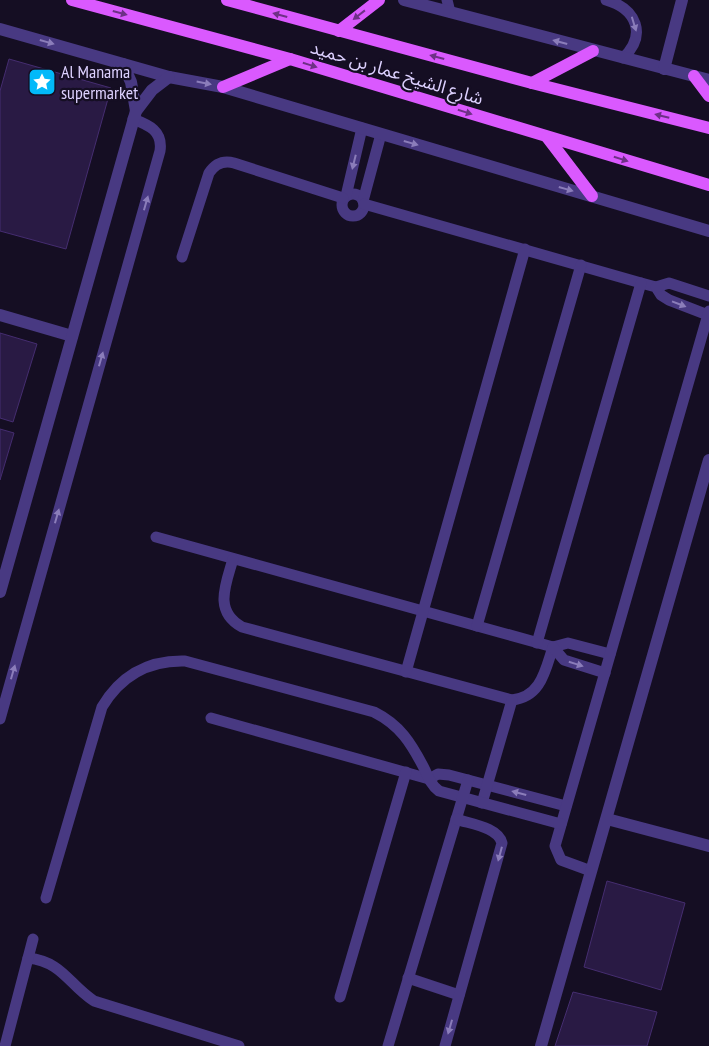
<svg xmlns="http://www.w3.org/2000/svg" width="709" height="1046" viewBox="0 0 709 1046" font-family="'PT Sans Narrow','Noto Sans Arabic',sans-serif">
  <rect width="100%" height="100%" fill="#150e23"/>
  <g fill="#291a44" stroke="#452d70">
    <path d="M9,59L111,88L66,249L0,231V91Z"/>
    <path d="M0,333L37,344L13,422L0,418Z"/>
    <path d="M0,429L14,433L0,480Z"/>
    <path d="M607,881L685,903L661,990L584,967Z"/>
    <path d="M573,992L657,1012L647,1046H555Z"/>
  </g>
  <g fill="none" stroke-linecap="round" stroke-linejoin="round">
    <g stroke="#483982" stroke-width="11">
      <path d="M447,0L450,12"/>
      <path d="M606,0C637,9 647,35 623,58"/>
      <circle cx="353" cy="205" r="11"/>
      <path d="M346,196L362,128"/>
      <path d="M363,201L381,134"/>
      <path d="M364,204L641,283L656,287L661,295L669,300L708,315"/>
      <path d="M182,257L209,173C215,164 223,160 234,163L343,198"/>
      <path d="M656,287L669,283L709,296"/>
      <path d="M156,537L553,647L568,643L610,654"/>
      <path d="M233,559C226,584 213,611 242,627L512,700C541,697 545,671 553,647"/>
      <path d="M477,626L581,265"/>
      <path d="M537,643L641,283"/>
      <path d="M553,647L564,660L605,673"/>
      <path d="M406,672L525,249"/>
      <path d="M211,718L429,779L438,774L449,775L566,806"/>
      <path d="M0,719L160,151C163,131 149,125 133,119"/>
      <path d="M482,803L512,700"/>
      <path d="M591,871L561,860L555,846L709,311"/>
      <path d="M46,898L102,707C121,675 148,660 185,661L374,712C400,725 411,743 424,768C428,777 431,785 439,791L561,824"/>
      <path d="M28,958C63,962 68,984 94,1001L239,1046"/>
      <path d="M408,978L459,995"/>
      <path d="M340,997L406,772"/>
      <path d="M5,1046L33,939"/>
      <path d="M388,1046L468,780"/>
      <path d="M445,1046L502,843C498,827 470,824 456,819"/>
    </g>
    <g stroke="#483982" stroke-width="12">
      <path d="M404,0L709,80"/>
      <path d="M0,29L169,77L223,87L709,231"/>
      <path d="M123,64L131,82L136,111"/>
      <path d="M664,69L682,0"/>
      <path d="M0,315L72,336"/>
      <path d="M0,592L136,111L152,90L169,77"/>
      <path d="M607,819L709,846"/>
      <path d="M541,1046L709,460"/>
    </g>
    <g stroke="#da59fe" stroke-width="12">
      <path d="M72,0L290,59L709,185"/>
      <path d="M227,0L532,83L709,128"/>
      <path d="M339,31L379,0"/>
      <path d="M694,76L709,96"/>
      <path d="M532,83L593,51"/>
      <path d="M223,87L290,59"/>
      <path d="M547,137L592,196"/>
    </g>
  </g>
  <defs><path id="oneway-solid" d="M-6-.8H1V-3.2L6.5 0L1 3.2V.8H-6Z" transform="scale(1.25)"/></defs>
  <g fill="#6e3086">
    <use href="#oneway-solid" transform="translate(120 13) rotate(15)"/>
    <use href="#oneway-solid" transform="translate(280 15) rotate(-165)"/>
    <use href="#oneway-solid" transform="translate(359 15) rotate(142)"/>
    <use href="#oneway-solid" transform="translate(437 57) rotate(-165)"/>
    <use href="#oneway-solid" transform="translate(310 65) rotate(17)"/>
    <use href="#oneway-solid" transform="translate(465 112) rotate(17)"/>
    <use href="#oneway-solid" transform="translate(662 116) rotate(-166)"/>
    <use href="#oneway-solid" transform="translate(621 159) rotate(17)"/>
  </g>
  <g fill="#8b7dba">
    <use href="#oneway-solid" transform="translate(634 24) rotate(73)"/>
    <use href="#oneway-solid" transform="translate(47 42) rotate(16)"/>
    <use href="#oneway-solid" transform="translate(560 42) rotate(-165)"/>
    <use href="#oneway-solid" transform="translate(204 83) rotate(11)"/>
    <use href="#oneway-solid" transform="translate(411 143) rotate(16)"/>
    <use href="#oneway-solid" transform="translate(354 162) rotate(104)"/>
    <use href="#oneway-solid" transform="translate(566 189) rotate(16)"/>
    <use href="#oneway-solid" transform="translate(146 203) rotate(-74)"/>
    <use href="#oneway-solid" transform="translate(679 304) rotate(21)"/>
    <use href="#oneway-solid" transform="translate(101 359) rotate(-74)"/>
    <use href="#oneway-solid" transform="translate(57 516) rotate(-74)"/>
    <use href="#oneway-solid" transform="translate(576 664) rotate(17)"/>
    <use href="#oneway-solid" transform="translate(13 672) rotate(-74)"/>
    <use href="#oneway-solid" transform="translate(519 793) rotate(-165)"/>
    <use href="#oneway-solid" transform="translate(500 854) rotate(105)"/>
    <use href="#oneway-solid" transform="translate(450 1027) rotate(106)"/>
  </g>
  <defs>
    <symbol id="sight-square" viewBox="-11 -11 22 22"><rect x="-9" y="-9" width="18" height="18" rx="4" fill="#02b9f9" stroke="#150e23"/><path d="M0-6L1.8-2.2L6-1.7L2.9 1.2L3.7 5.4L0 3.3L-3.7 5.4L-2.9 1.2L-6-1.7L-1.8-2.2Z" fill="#fff"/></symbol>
  </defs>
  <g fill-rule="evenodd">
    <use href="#sight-square" x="26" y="66" width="32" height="32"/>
  </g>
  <g text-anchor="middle" stroke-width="4.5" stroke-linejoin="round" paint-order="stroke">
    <g font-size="18" fill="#ddd1ff" stroke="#150e23" text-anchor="start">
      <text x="61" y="78">Al Manama<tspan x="61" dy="21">supermarket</tspan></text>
    </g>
    <g font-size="18" fill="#ddd1ff" stroke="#150e23">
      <text transform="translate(397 73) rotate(17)" y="6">شارع الشيخ عمار بن حميد</text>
    </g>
  </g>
</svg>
